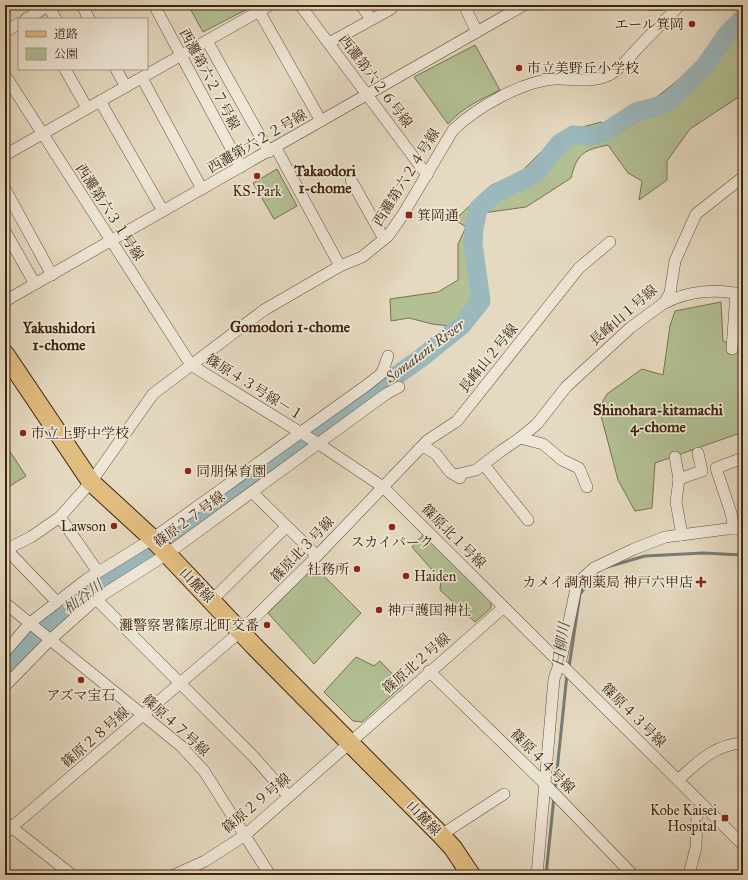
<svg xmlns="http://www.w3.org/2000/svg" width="748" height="880" viewBox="0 0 748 880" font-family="'IM FELL Great Primer','Noto Serif JP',serif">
  <rect width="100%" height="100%" fill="#e5dac1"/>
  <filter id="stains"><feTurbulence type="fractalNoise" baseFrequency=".005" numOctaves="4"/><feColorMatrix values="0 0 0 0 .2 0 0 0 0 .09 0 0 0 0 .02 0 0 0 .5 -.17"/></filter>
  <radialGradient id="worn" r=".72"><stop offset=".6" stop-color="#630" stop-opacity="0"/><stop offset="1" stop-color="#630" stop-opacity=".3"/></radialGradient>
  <g fill="#b2c094" stroke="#78724f">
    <path d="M188,5H255L203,32Z"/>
    <path d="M743,11V94L690,129L667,161V180L639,200L642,181L628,173L608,145C584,150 577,153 571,178L526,207L483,213L470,220L468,242L481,260L486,289L476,308L450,326L432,324L409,318L391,321L390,299L438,292L458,280V244L466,227L455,220L490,186L522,171L560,133L601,122L615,132L630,123L629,119L691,70L724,27Z"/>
    <path d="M475,45L500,90C480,100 463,107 448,124L414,77Z"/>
    <path d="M277,169L297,206L274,219L253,183Z"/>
    <path d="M721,302L723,341L743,351V432L655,463L652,508L635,511L618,480L599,408L607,394L642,369L663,375L670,326L675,311Z"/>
    <path d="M5,444L26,476L5,489Z"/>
    <path d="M424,534L491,600V608L475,622L440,590L441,580L412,547Z"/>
    <path d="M314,566L361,613L314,664L268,613Z"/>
    <path d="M356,657L374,666L380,661L403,685L362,722L353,721L324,692Z"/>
  </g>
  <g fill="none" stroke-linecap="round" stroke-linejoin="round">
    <g stroke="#767c75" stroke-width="3">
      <path d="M607,567L645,556L703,553L743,555"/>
      <path d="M569,667L580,594L598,571"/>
      <path d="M555,790L567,674"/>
      <path d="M546,875L554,797"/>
    </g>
    <path stroke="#9bb8bd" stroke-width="19" d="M5,667L50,623L102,582L147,553L421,358L462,325L481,301L473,244L474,229L478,209L493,195L536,173L560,143L573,135L590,136L604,133L636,112L662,105L673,98L705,66L727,34L743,18"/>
    <defs>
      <g id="minor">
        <path d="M82,5L89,19"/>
        <path d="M154,5L241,167"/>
        <path d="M300,5L427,175"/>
        <path d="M361,5L371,19"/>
        <path d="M464,5L477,32"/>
        <path d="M651,5H660"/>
        <path d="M48,6L56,19"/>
        <path d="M259,11L321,121"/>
        <path d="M26,19L50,5"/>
        <path d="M5,32L19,23"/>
        <path d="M207,41L269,152"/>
        <path d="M329,43L391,9"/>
        <path d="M65,69L87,108"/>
        <path d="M116,69L126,87"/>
        <path d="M5,75L191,365L319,444L383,487L743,845"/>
        <path d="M142,78L202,189"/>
        <path d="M100,101L163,211"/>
        <path d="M276,148L340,266"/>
        <path d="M5,155L270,5"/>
        <path d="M351,180L384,239"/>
        <path d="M5,189L52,275"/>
        <path d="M5,231L35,284"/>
        <path d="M5,301L524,5"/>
        <path d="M665,303C687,291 718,288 743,295"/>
        <path d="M732,349L736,293"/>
        <path d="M520,438L543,444L562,460L579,468L587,487"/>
        <path d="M419,449L425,447L436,454L450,472L460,478"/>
        <path d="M675,457L679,479"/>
        <path d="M484,465L528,520"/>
        <path d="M455,475L476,470L501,451L520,438L537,424L566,387L630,328L664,303L670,293L675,261L696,214L743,177"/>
        <path d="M252,492L317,556"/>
        <path d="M60,517L98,572"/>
        <path d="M734,529L731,513L716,468L743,458"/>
        <path d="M682,535L676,502L679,479L702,471L698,453"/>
        <path d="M6,549L57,602"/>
        <path d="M5,550L31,537L60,517L91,482L153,394L264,310L340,266L362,257L388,236L402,216L453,130C476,108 522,81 555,79C572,78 592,84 609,75C619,70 628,59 635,51C650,35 665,20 680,5"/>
        <path d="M96,599L254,757L288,796"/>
        <path d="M212,600L286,527"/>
        <path d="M5,603L181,746L204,771L270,875"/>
        <path d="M5,652L30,623L87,579L152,539L367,385L382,373L388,356"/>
        <path d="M429,671L547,786L633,875"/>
        <path d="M5,686L49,641L96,599L167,554L386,394L399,387"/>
        <path d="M678,780C697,763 715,744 743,743"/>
        <path d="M5,822L72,875"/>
        <path d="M5,833L241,631L313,560L428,440L457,421L579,268L610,242"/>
        <path d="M441,835L504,794"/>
        <path d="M174,875L205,861L244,836L504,607"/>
        <path d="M537,875L554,679L562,656L577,583L594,568L634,549L665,537L727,529H743"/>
        <path d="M689,875L696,847L697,812L703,806"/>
      </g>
      <path id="primary" d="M5,354L91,482L154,540L254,646L441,835L453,848L471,875"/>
    </defs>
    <use href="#minor" stroke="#685138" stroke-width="12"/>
    <use href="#primary" stroke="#3f230a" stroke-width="20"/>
    <use href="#minor" stroke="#eee7d7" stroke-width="11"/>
    <use href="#primary" stroke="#e2bd80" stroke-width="18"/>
  </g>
  <g fill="#8f2418" stroke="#eee7d7" stroke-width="1.5">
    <circle cx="692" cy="24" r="4"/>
    <circle cx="519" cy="68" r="4"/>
    <circle cx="257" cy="176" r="4"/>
    <rect x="405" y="211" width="8" height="8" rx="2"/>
    <circle cx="23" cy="433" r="4"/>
    <circle cx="188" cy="471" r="4"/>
    <circle cx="114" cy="526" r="4"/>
    <circle cx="392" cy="527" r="4"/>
    <circle cx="357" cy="569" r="4"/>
    <circle cx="406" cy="576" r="4"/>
    <path d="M699 576h4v4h4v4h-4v4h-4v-4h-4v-4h4z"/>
    <circle cx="379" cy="610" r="4"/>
    <circle cx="267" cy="625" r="4"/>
    <circle cx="81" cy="680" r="4"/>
    <rect x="721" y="814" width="8" height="8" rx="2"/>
  </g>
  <g text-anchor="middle" stroke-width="3.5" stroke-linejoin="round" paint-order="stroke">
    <g font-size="14" fill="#3f230a" stroke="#eee7d7" text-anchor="end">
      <text x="684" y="29">エール箕岡</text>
      <text x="527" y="73" text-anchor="start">市立美野丘小学校</text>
      <text x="257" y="196" text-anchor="middle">KS-Park</text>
      <text x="417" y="220" text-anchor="start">箕岡通</text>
      <text x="31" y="438" text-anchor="start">市立上野中学校</text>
      <text x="196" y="476" text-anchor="start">同朋保育園</text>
      <text x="106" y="531">Lawson</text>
      <text x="392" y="547" text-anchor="middle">スカイパーク</text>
      <text x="349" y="574">社務所</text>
      <text x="414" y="581" text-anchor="start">Haiden</text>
      <text x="693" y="587">カメイ調剤薬局 神戸六甲店</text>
      <text x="387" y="615" text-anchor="start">神戸護国神社</text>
      <text x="259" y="630">灘警察署篠原北町交番</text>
      <text x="81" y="700" text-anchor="middle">アズマ宝石</text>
      <text x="717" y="815">Kobe Kaisei<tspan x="717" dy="16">Hospital</tspan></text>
    </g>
    <g font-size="14" fill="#3f230a" stroke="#eee7d7">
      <text transform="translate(210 79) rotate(62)" y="5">西灘第六２７号線</text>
      <text transform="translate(376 81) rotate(53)" y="5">西灘第六２６号線</text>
      <text transform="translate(257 141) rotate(-30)" y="5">西灘第六２２号線</text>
      <text transform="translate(406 177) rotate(-58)" y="5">西灘第六２４号線</text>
      <text transform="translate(110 212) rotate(57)" y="5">西灘第六３１号線</text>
      <text transform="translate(623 315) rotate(-41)" y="5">長峰山１号線</text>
      <text transform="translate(488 358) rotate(-51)" y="5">長峰山２号線</text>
      <text transform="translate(255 387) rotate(32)" y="5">篠原４３号線－１</text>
      <text transform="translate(189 519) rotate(-36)" y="5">篠原２７号線</text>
      <text transform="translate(454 536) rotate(45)" y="5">篠原北１号線</text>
      <text transform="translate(302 549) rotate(-46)" y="5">篠原北３号線</text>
      <text transform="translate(197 585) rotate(46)" y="5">山麓線</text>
      <text transform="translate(416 663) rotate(-41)" y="5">篠原北２号線</text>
      <text transform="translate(634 715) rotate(45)" y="5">篠原４３号線</text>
      <text transform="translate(176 725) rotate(42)" y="5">篠原４７号線</text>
      <text transform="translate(95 737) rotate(-41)" y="5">篠原２８号線</text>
      <text transform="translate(543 761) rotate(45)" y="5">篠原４４号線</text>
      <text transform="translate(256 803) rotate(-40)" y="5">篠原２９号線</text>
      <text transform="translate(424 818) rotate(46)" y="5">山麓線</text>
    </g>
    <g font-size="15" font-weight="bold" fill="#3f230a" stroke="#eee7d7">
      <text x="325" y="176">Takaodori<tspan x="325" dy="17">1-chome</tspan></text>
      <text x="290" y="332">Gomodori 1-chome</text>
      <text x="59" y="333">Yakushidori<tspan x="59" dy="17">1-chome</tspan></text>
      <text x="658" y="415">Shinohara-kitamachi<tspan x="658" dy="17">4-chome</tspan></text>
    </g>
    <g font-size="15" font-style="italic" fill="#564837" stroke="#eee7d7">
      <text transform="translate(425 351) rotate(-37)" y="5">Somatani River</text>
      <text transform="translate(83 597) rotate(-37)" y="5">杣谷川</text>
      <text transform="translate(561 645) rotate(-81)" y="5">日柳川</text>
    </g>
  </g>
  <rect width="748" height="880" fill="none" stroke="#e5dac1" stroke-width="20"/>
  <rect x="6" y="6" width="736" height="868" fill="none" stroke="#3f230a" stroke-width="2"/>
  <rect x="10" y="10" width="728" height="860" fill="none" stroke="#3f230a"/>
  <rect x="18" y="18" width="130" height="52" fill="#eee7d7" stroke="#a89985"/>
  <rect x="26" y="31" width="20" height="6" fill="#e2bd80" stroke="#a89985"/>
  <text x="54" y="38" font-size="12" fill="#3f230a">道路</text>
  <rect x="26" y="48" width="20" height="12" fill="#b2c094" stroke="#a89985"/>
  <text x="54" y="58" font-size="12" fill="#3f230a">公園</text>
  <rect width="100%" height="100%" filter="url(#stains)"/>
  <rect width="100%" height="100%" fill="url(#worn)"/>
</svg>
